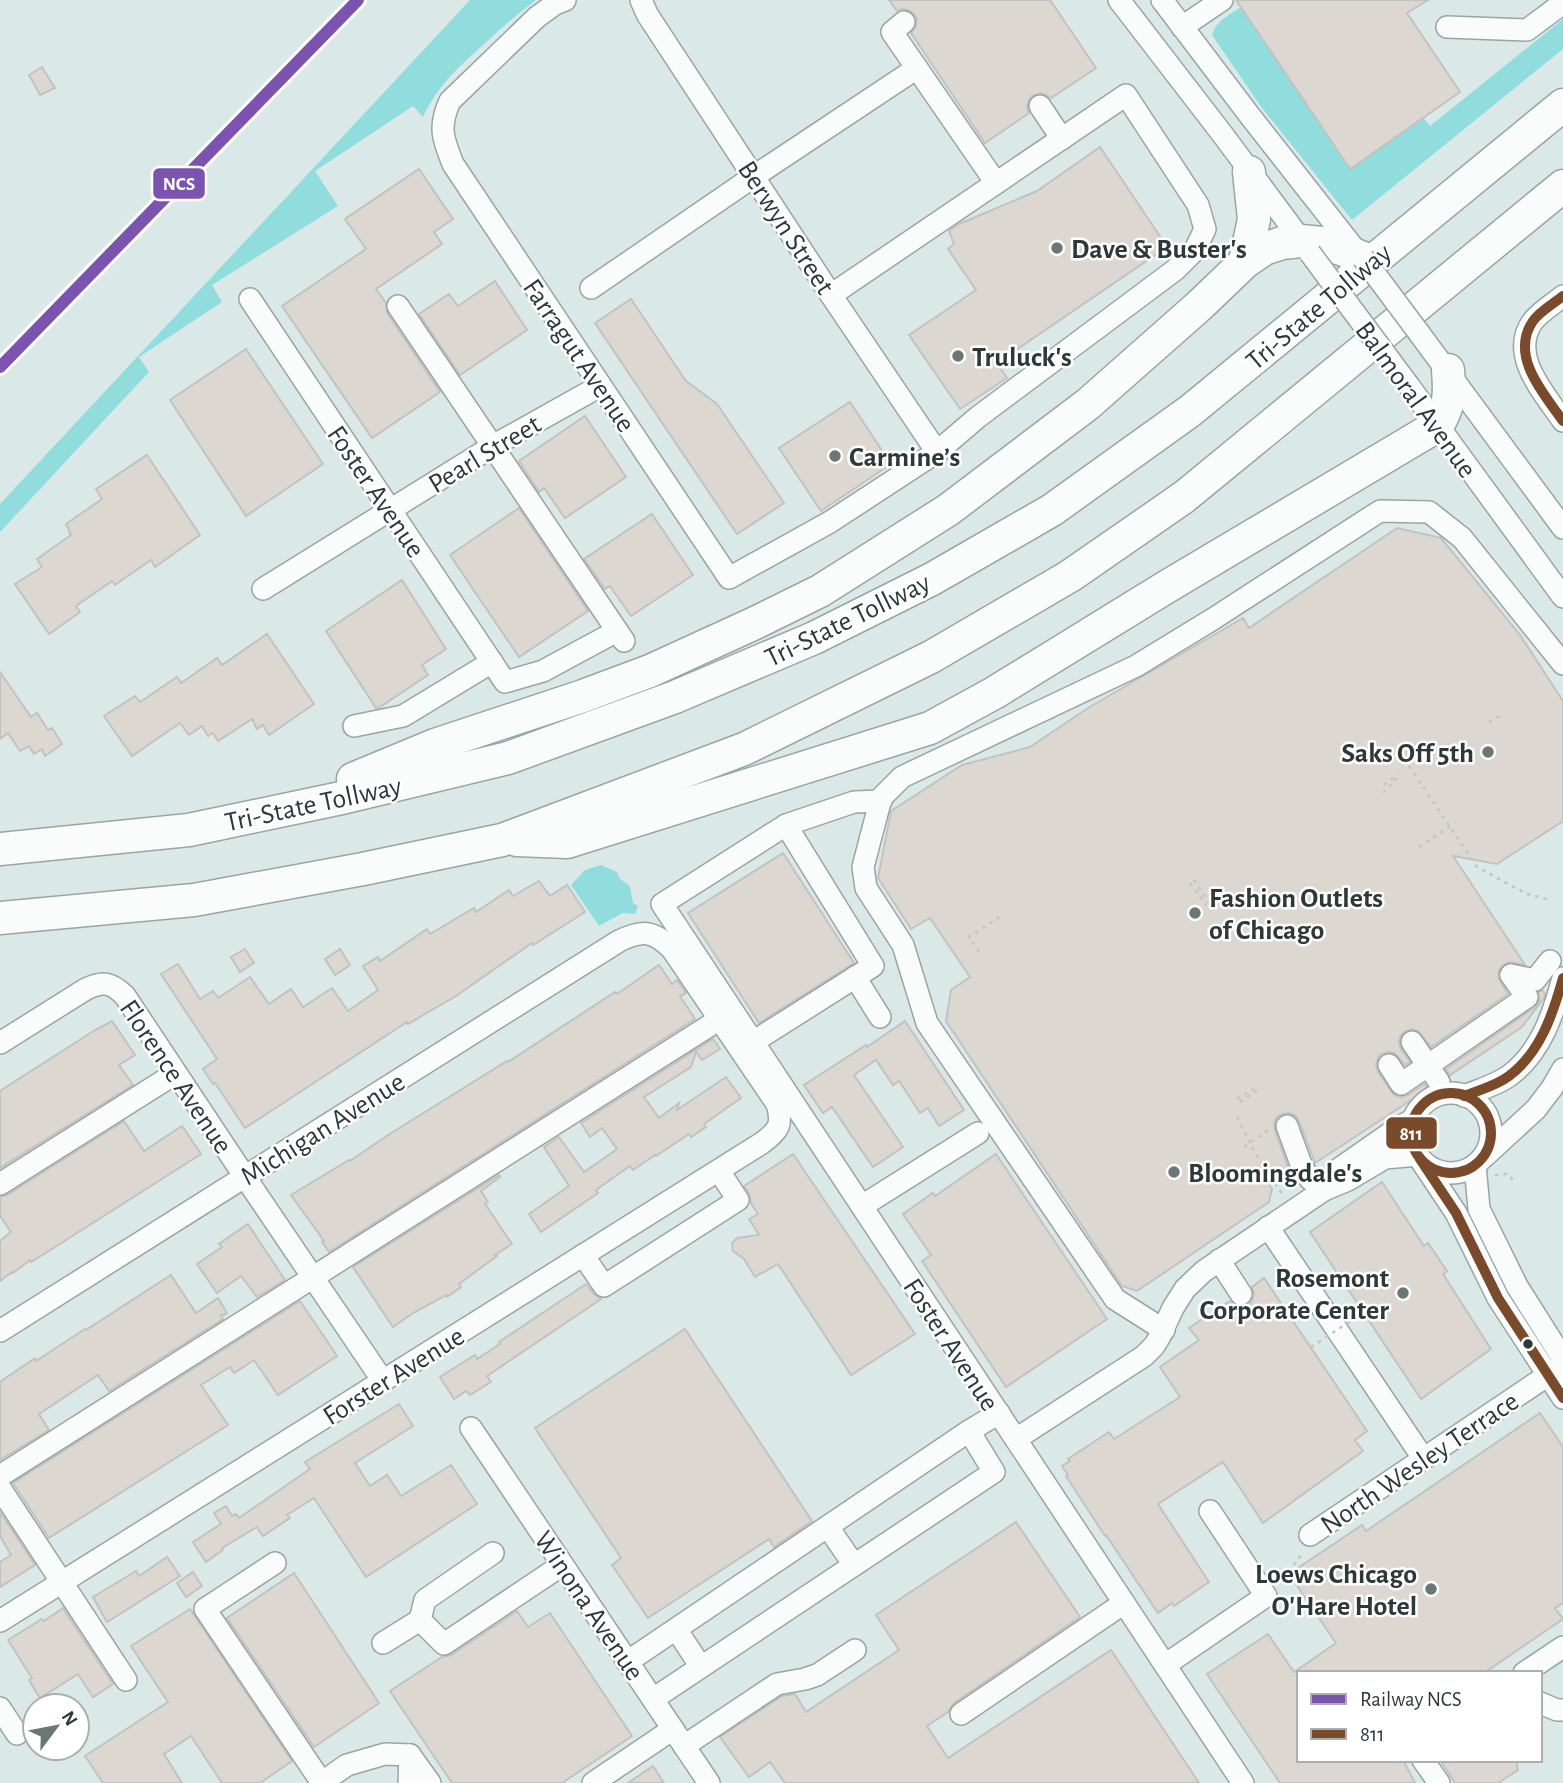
<svg xmlns="http://www.w3.org/2000/svg" width="1563" height="1783" viewBox="0 0 1563 1783" font-family="'Alegreya Sans',sans-serif">
  <rect width="100%" height="100%" fill="#dbe8e8"/>
  <g fill="#91dddd">
    <path d="M470,0H536C517,14 499,30 482,46C458,67 436,88 423,117L413,106L315,171L338,206L212,285L222,302L139,357L149,372L0,532V504Z"/>
    <path d="M1241,7L1350,169L1423,117L1430,126L1563,19V49L1352,220L1262,108L1212,35C1216,21 1229,15 1241,7Z"/>
    <path d="M601,865L617,872L620,879L630,886L633,903L638,906L635,914L623,913L599,926L571,885L585,870Z"/>
  </g>
  <g fill="#dcd8d1" stroke="#c1c3c1" stroke-width="2">
    <path d="M889,0H1050L1096,68L1051,98L1046,95L1040,93L1032,96L1029,100L1027,106L1029,113L985,143L911,33L916,26L917,19L914,14L908,10L902,9L897,11Z"/>
    <path d="M1236,0H1428L1407,13L1460,92L1350,169Z"/>
    <path d="M42,67L55,88L40,95L29,75Z"/>
    <path d="M1100,147L1167,247L997,363L1007,378L960,409L909,335L976,290L948,249L954,244L949,231L959,224L1037,191Z"/>
    <path d="M419,169L453,219L434,232L442,244L376,289L386,303L387,313L440,392L372,438L282,306L366,249L345,219Z"/>
    <path d="M495,281L527,330L460,375L419,314L449,294L458,306Z"/>
    <path d="M631,299L686,381L717,404L784,503L737,534L595,323Z"/>
    <path d="M246,349L323,464L246,516L170,400Z"/>
    <path d="M850,402L891,464L821,511L779,448Z"/>
    <path d="M585,416L626,477L565,518L544,488L539,492L519,461Z"/>
    <path d="M147,455L200,535L155,567L151,560L115,585L112,581L76,606L80,612L49,634L15,584L42,567L37,559L71,535L66,524L102,499L96,489Z"/>
    <path d="M519,508L588,611L519,657L450,555Z"/>
    <path d="M652,514L693,575L631,616L610,586L605,589L584,559Z"/>
    <path d="M1397,528L1441,538L1520,635L1563,701V821L1497,864L1453,856L1525,965L1510,962L1503,965L1499,970L1498,977L1508,994L1431,1047L1418,1031L1412,1029L1404,1032L1400,1037L1399,1042L1401,1049L1410,1062L1405,1065L1394,1053L1388,1052L1381,1054L1378,1058L1376,1065L1378,1072L1394,1095L1401,1097L1408,1095L1424,1084L1428,1089L1315,1163L1299,1121L1296,1116L1290,1113L1282,1114L1277,1117L1274,1123L1275,1130L1289,1170L1264,1176L1272,1189L1269,1202L1137,1291L1122,1286L946,1021L951,990L970,977L930,918L911,929L878,878L891,811L962,765L1030,747L1088,708L1243,618L1249,628Z"/>
    <path d="M402,580L446,649L422,665L428,675L380,707L376,708L326,631Z"/>
    <path d="M267,634L314,704L269,735L263,725L257,729L252,719L218,741L213,733L208,736L202,726L189,735L180,723L132,756L104,716L135,696L140,702L177,677L181,683L217,658L222,665Z"/>
    <path d="M0,672L31,717L37,713L48,730L52,728L62,744L45,756L42,749L34,754L29,746L20,751L8,733L0,739Z"/>
    <path d="M783,853L854,963L759,1023L688,913Z"/>
    <path d="M539,881L550,896L567,885L585,912L533,945L532,943L456,996L408,1024L407,1022L245,1128L215,1083L213,1084L203,1069L217,1059L161,974L178,964L200,999L213,991L218,998L250,977L269,1004L291,989L303,1007L332,988L348,1011L378,990L363,966L378,957L380,961L427,929L430,934L474,908L476,912L509,890L513,896Z"/>
    <path d="M245,949L254,963L240,972L231,957Z"/>
    <path d="M340,949L350,965L335,975L325,959Z"/>
    <path d="M659,965L672,984L677,980L686,993L680,996L695,1019L329,1252L322,1242L324,1241L291,1195L349,1160L350,1161L388,1135L507,1061L508,1062L615,992L617,994Z"/>
    <path d="M1542,990L1545,994L1544,998L1522,1027L1450,1075L1446,1069L1535,1007L1539,1002V992Z"/>
    <path d="M112,1021L135,1055L119,1065L133,1085L0,1168V1091L95,1030Z"/>
    <path d="M905,1021L964,1110L939,1126L928,1108L920,1113L899,1081L893,1085L876,1060L854,1075L903,1147L873,1167L832,1107L823,1113L804,1085L866,1045L867,1047Z"/>
    <path d="M713,1039L720,1049L702,1060L696,1052L691,1067L644,1097L659,1118L679,1103L677,1110L726,1077L741,1098L704,1124L706,1127L691,1137L689,1134L656,1156L655,1155L633,1170L630,1166L596,1190L598,1193L541,1232L529,1214L569,1186L544,1147L559,1137L584,1172L617,1149L602,1128L590,1137L581,1123Z"/>
    <path d="M124,1121L144,1151L182,1126L201,1154L52,1249L31,1262L30,1260L13,1273L12,1272L0,1281V1241L11,1232L0,1216V1197L7,1195Z"/>
    <path d="M793,1154L915,1334L851,1375L778,1264L755,1277L744,1259L733,1251L732,1243L737,1238L759,1235L749,1219L758,1214L751,1203L749,1193L744,1186Z"/>
    <path d="M996,1154L1107,1319L1006,1387L922,1261L931,1255L903,1214L933,1193L935,1196Z"/>
    <path d="M499,1175L500,1177L481,1191L488,1202L485,1204L512,1244L495,1255L497,1256L459,1284L461,1287L447,1297L446,1295L413,1313L393,1327L353,1267Z"/>
    <path d="M1382,1182L1424,1246L1428,1243L1447,1271L1443,1274L1491,1349L1421,1399L1310,1232Z"/>
    <path d="M248,1224L285,1280L257,1297L241,1276L217,1293L197,1264L222,1247L219,1244Z"/>
    <path d="M171,1275L196,1313L218,1298L227,1313L221,1316L223,1319L109,1391L98,1375L39,1414L49,1430L0,1460V1382L35,1358L36,1361L85,1329L86,1330Z"/>
    <path d="M1264,1278L1367,1431L1355,1440L1363,1451L1263,1523L1223,1462L1158,1504L1209,1582L1174,1606L1172,1603L1158,1613L1106,1535L1105,1536L1066,1476L1068,1475L1062,1466L1070,1461L1068,1459L1109,1432L1114,1439L1180,1397L1160,1367L1199,1340L1189,1328L1230,1301L1234,1305L1241,1307L1249,1305L1252,1301L1254,1294L1252,1287Z"/>
    <path d="M586,1284L594,1294L601,1299L487,1376L491,1382L470,1395L466,1391L454,1399L440,1377L475,1355L477,1359L500,1344L499,1342Z"/>
    <path d="M300,1301L337,1356L278,1395L254,1360L234,1373L230,1367L201,1385L228,1425L49,1538L13,1483Z"/>
    <path d="M685,1329L812,1521L774,1547L769,1539L648,1618L612,1565L621,1558L535,1428Z"/>
    <path d="M399,1404L413,1426L355,1463L370,1486L387,1475L401,1496L451,1465L477,1504L366,1577L314,1498L287,1515L290,1518L263,1536L257,1527L222,1548L223,1550L206,1562L193,1542L221,1524L214,1513L226,1506L232,1516L236,1514L239,1518L310,1469L305,1462Z"/>
    <path d="M1540,1413L1563,1447V1603L1555,1608L1563,1619L1484,1673H1299V1760H1403L1415,1783H1280L1207,1674L1268,1634L1294,1672L1336,1643L1289,1574L1362,1525L1366,1531Z"/>
    <path d="M0,1512L35,1565L0,1587V1562L11,1555L0,1536Z"/>
    <path d="M1016,1522L1080,1617L954,1703L948,1712L927,1726L948,1758L1111,1650L1199,1783H785L770,1762L749,1777L720,1737L782,1696L795,1694L806,1712L899,1650L876,1615Z"/>
    <path d="M167,1557L180,1576L107,1622L93,1597L136,1571L139,1576Z"/>
    <path d="M193,1572L202,1586L186,1597L177,1583Z"/>
    <path d="M294,1573L379,1703L314,1747L227,1618Z"/>
    <path d="M63,1608L113,1684L93,1697L78,1674L40,1698L29,1680L32,1678L8,1640L42,1619L44,1621Z"/>
    <path d="M190,1609L292,1761L260,1783H222L191,1736L164,1754L182,1783H103L85,1756L168,1702L131,1646Z"/>
    <path d="M517,1611L528,1627L550,1613L632,1736L562,1783H452L390,1691L442,1657L451,1655Z"/>
    <path d="M1440,1760H1516L1518,1770L1498,1783H1455Z"/>
    <path d="M653,1766L664,1783H628Z"/>
  </g>
  <g fill="none" stroke-linecap="round" stroke-linejoin="round">
    <defs>
      <g id="minor">
        <path d="M565,0L555,4L537,17L450,101C438,127 443,139 453,164L729,578L830,522L937,452L978,417L1175,270L1195,250L1205,229L1198,205L1126,95L831,295"/>
        <path d="M641,0L647,14L831,295L937,452"/>
        <path d="M1119,0L1223,135L1307,248"/>
        <path d="M1162,0L1250,116L1360,256"/>
        <path d="M904,22L892,32L996,183"/>
        <path d="M1182,27L1222,0"/>
        <path d="M1447,27L1527,30L1563,3"/>
        <path d="M1040,106L1062,139"/>
        <path d="M591,288L753,177L917,68"/>
        <path d="M1563,296C1553,304 1541,311 1533,321C1508,355 1545,394 1563,421"/>
        <path d="M250,299L505,682L543,671L617,631"/>
        <path d="M398,306L624,641"/>
        <path d="M1419,333L1563,528"/>
        <path d="M1409,386L1563,597"/>
        <path d="M263,589L498,443L600,386"/>
        <path d="M354,726L403,716L492,662"/>
        <path d="M881,801L854,802L786,825L662,904L1243,1783"/>
        <path d="M1511,975L1535,980L1550,961"/>
        <path d="M855,977L880,1017"/>
        <path d="M753,1042L873,966L786,825"/>
        <path d="M1412,1042L1439,1082"/>
        <path d="M0,1043L86,989C103,981 111,982 125,996L245,1177L383,1381"/>
        <path d="M1389,1065L1401,1084L1527,997L1511,975"/>
        <circle cx="1451" cy="1133" r="40"/>
        <path d="M1464,1096C1479,1090 1496,1085 1509,1076C1541,1052 1553,1015 1563,978"/>
        <path d="M1287,1126L1302,1167L1310,1179L1324,1190"/>
        <path d="M1485,1156L1536,1109L1552,1088L1563,1069"/>
        <path d="M1420,1159L1456,1213L1498,1298L1563,1398"/>
        <path d="M1475,1165L1479,1209L1517,1286L1563,1359"/>
        <path d="M0,1184L176,1073"/>
        <path d="M1327,1186L1340,1168L1396,1129L1414,1119"/>
        <path d="M862,1206L978,1133"/>
        <path d="M1268,1227L1423,1458"/>
        <path d="M583,1255L604,1286L738,1200L719,1171"/>
        <path d="M1219,1260L1241,1294"/>
        <path d="M1164,1330L1115,1299L927,1023L903,945L866,888L863,867L881,798L902,777L1136,666L1213,619L1380,511L1429,512L1462,538L1563,664"/>
        <path d="M0,1331L619,941C642,930 653,930 672,949L777,1104C783,1125 779,1130 762,1143L0,1621"/>
        <path d="M471,1428L709,1783"/>
        <path d="M1016,1439L1144,1356L1154,1346L1159,1338L1173,1308L1185,1289L1204,1271L1324,1190L1348,1180L1385,1158L1418,1155"/>
        <path d="M0,1476L720,1019"/>
        <path d="M0,1488L126,1680"/>
        <path d="M828,1527L854,1565"/>
        <path d="M1310,1535L1563,1365"/>
        <path d="M275,1563L205,1609L322,1783"/>
        <path d="M420,1620L425,1600L493,1553"/>
        <path d="M676,1629L701,1667"/>
        <path d="M383,1643L420,1620L444,1644L562,1565"/>
        <path d="M627,1662L969,1431L999,1413"/>
        <path d="M1165,1665L1266,1596L1210,1511"/>
        <path d="M1524,1673L1563,1647"/>
        <path d="M653,1699L994,1472L969,1431"/>
        <path d="M1540,1703L1557,1710H1563"/>
        <path d="M0,1708L17,1734"/>
        <path d="M961,1714L1124,1603"/>
        <path d="M684,1746L777,1684L805,1679L817,1675L855,1650"/>
        <path d="M410,1755L430,1783"/>
        <path d="M1423,1760L1439,1783"/>
        <path d="M321,1783L347,1765L385,1754L410,1755"/>
        <path d="M409,1783L410,1755"/>
        <path d="M593,1783L673,1729"/>
      </g>
      <g id="highway">
        <path d="M1245,262L1254,219L1249,172"/>
        <path d="M353,779L435,745L583,696L650,671L755,623L820,591L948,510L1088,404L1199,306L1245,262L1264,249L1282,243L1301,241L1322,243L1341,249L1363,258"/>
        <path d="M517,840L567,842L930,728L994,693L1168,586L1437,426C1450,406 1450,393 1448,370"/>
        <path d="M0,849L189,830L346,797L508,758L675,697L814,638L932,579L1052,510L1190,411L1563,105"/>
        <path d="M0,918L194,900L363,869L502,840L744,749L931,657L1070,576L1184,497L1563,186"/>
      </g>
    </defs>
    <use href="#minor" stroke="#9aa4a4" stroke-width="24"/>
    <use href="#highway" stroke="#9aa4a4" stroke-width="35"/>
    <g stroke="#c1c6c6" stroke-width="2.5" stroke-dasharray="3.5 5" stroke-linecap="butt">
      <path d="M1489,722L1500,716"/>
      <path d="M1409,766L1477,867L1527,894L1547,899"/>
      <path d="M1384,785L1398,773"/>
      <path d="M1383,793L1399,776"/>
      <path d="M1419,847L1455,823"/>
      <path d="M1194,880L1212,908"/>
      <path d="M1190,883L1206,905"/>
      <path d="M979,952L969,937L1001,916"/>
      <path d="M1237,1099L1255,1088"/>
      <path d="M1240,1102L1261,1088"/>
      <path d="M1237,1117L1255,1153L1281,1192L1282,1196"/>
      <path d="M1244,1147L1270,1129"/>
      <path d="M1495,1175L1508,1174L1515,1183"/>
      <path d="M1278,1583L1287,1576V1570L1298,1561L1302,1551"/>
    </g>
    <use href="#minor" stroke="#fafcfc" stroke-width="21"/>
    <use href="#highway" stroke="#fafcfc" stroke-width="32"/>
    <defs>
      <g id="minor-bridge">
        <path d="M1310,253L1409,386"/>
        <path d="M1363,258L1419,333"/>
      </g>
    </defs>
    <use href="#minor-bridge" stroke="#9aa4a4" stroke-width="24" stroke-linecap="butt"/>
    <path stroke="#c1c6c6" stroke-width="2.5" stroke-dasharray="3.5 5" stroke-linecap="butt" d="M1311,1347L1363,1313"/>
    <use href="#minor-bridge" stroke="#fafcfc" stroke-width="21"/>
    <defs>
      <g id="bus-1">
        <path d="M1563,296C1553,304 1540,311 1533,321C1509,356 1544,394 1563,421"/>
        <circle cx="1451" cy="1133" r="40"/>
        <path d="M1464,1096C1479,1090 1496,1086 1509,1076C1540,1053 1553,1014 1563,978"/>
        <path d="M1420,1159L1456,1213L1498,1298L1563,1398"/>
      </g>
    </defs>
    <use href="#bus-1" stroke="#fff" stroke-width="16"/>
    <use href="#bus-1" stroke="#7a4b2a" stroke-width="10"/>
    <defs>
      <path id="rail-1" d="M0,367L358,0"/>
    </defs>
    <use href="#rail-1" stroke="#fff" stroke-width="18"/>
    <use href="#rail-1" stroke="#7c53af" stroke-width="12"/>
  </g>
  <g fill="#6b7676" stroke="#fff" stroke-width="2.5">
    <circle cx="1057" cy="248" r="7"/>
    <circle cx="958" cy="356" r="7"/>
    <circle cx="835" cy="456" r="7"/>
    <circle cx="1488" cy="752" r="7"/>
    <circle cx="1195" cy="913" r="7"/>
    <circle cx="1174" cy="1172" r="7"/>
    <circle cx="1403" cy="1293" r="7"/>
    <circle cx="1431" cy="1589" r="7"/>
  </g>
  <circle fill="#2e3838" stroke="#fff" stroke-width="2.5" cx="1528" cy="1344" r="6"/>
  <g text-anchor="middle" stroke-width="5" stroke-linejoin="round" paint-order="stroke">
    <g font-size="28" fill="#2e3838" stroke="#fff">
      <text transform="translate(787 227) rotate(57)" y="10">Berwyn Street</text>
      <text transform="translate(1318 306) rotate(-40)" y="10">Tri-State Tollway</text>
      <text transform="translate(580 355) rotate(56)" y="10">Farragut Avenue</text>
      <text transform="translate(1417 399) rotate(54)" y="10">Balmoral Avenue</text>
      <text transform="translate(484 453) rotate(-31)" y="10">Pearl Street</text>
      <text transform="translate(377 491) rotate(56)" y="10">Foster Avenue</text>
      <text transform="translate(847 619) rotate(-26)" y="10">Tri-State Tollway</text>
      <text transform="translate(313 803) rotate(-12)" y="10">Tri-State Tollway</text>
      <text transform="translate(177 1076) rotate(56)" y="10">Florence Avenue</text>
      <text transform="translate(322 1128) rotate(-32)" y="10">Michigan Avenue</text>
      <text transform="translate(952 1344) rotate(57)" y="10">Foster Avenue</text>
      <text transform="translate(393 1375) rotate(-32)" y="10">Forster Avenue</text>
      <text transform="translate(1419 1462) rotate(-34)" y="10">North Wesley Terrace</text>
      <text transform="translate(590 1605) rotate(56)" y="10">Winona Avenue</text>
    </g>
    <g font-size="28" font-weight="bold" fill="#2e3838" stroke="#fff" text-anchor="start">
      <text x="1071" y="258">Dave &amp; Buster's</text>
      <text x="972" y="366">Truluck's</text>
      <text x="849" y="466">Carmine’s</text>
      <text x="1474" y="762" text-anchor="end">Saks Off 5th</text>
      <text x="1209" y="907">Fashion Outlets<tspan x="1209" dy="32">of Chicago</tspan></text>
      <text x="1188" y="1182">Bloomingdale's</text>
      <text x="1389" y="1287" text-anchor="end">Rosemont<tspan x="1389" dy="32">Corporate Center</tspan></text>
      <text x="1417" y="1583" text-anchor="end">Loews Chicago<tspan x="1417" dy="32">O'Hare Hotel</tspan></text>
    </g>
  </g>
  <g stroke="#fff" stroke-width="2.5">
    <rect x="152" y="167" width="54" height="33" rx="7" fill="#7c53af"/>
    <rect x="1385" y="1116" width="53" height="34" rx="7" fill="#7a4b2a"/>
  </g>
  <g font-size="19" text-anchor="middle" font-weight="bold" fill="#fff">
    <text x="179" y="190">NCS</text>
    <text x="1411" y="1140">811</text>
  </g>
  <rect x="1297" y="1671" width="245" height="91" fill="#ffffff" stroke="#abafaf" stroke-width="2"/>
  <rect x="1311" y="1694" width="35" height="10" fill="#7c53af" stroke="#abafaf" stroke-width="2"/>
  <text x="1360" y="1706" font-size="21" fill="#2e3838">Railway NCS</text>
  <rect x="1311" y="1729" width="35" height="10" fill="#7a4b2a" stroke="#abafaf" stroke-width="2"/>
  <text x="1360" y="1741" font-size="21" fill="#2e3838">811</text>
  <g transform="translate(56 1727) rotate(58)"><circle r="33" fill="#ffffff" stroke="#abafaf" stroke-width="2"/>
  <path d="M0-5L12 26L0 18L-12 26Z" fill="#6b7676"/>
  <text y="-10" font-size="19" font-weight="bold" text-anchor="middle" fill="#2e3838">N</text>
  </g>
</svg>
